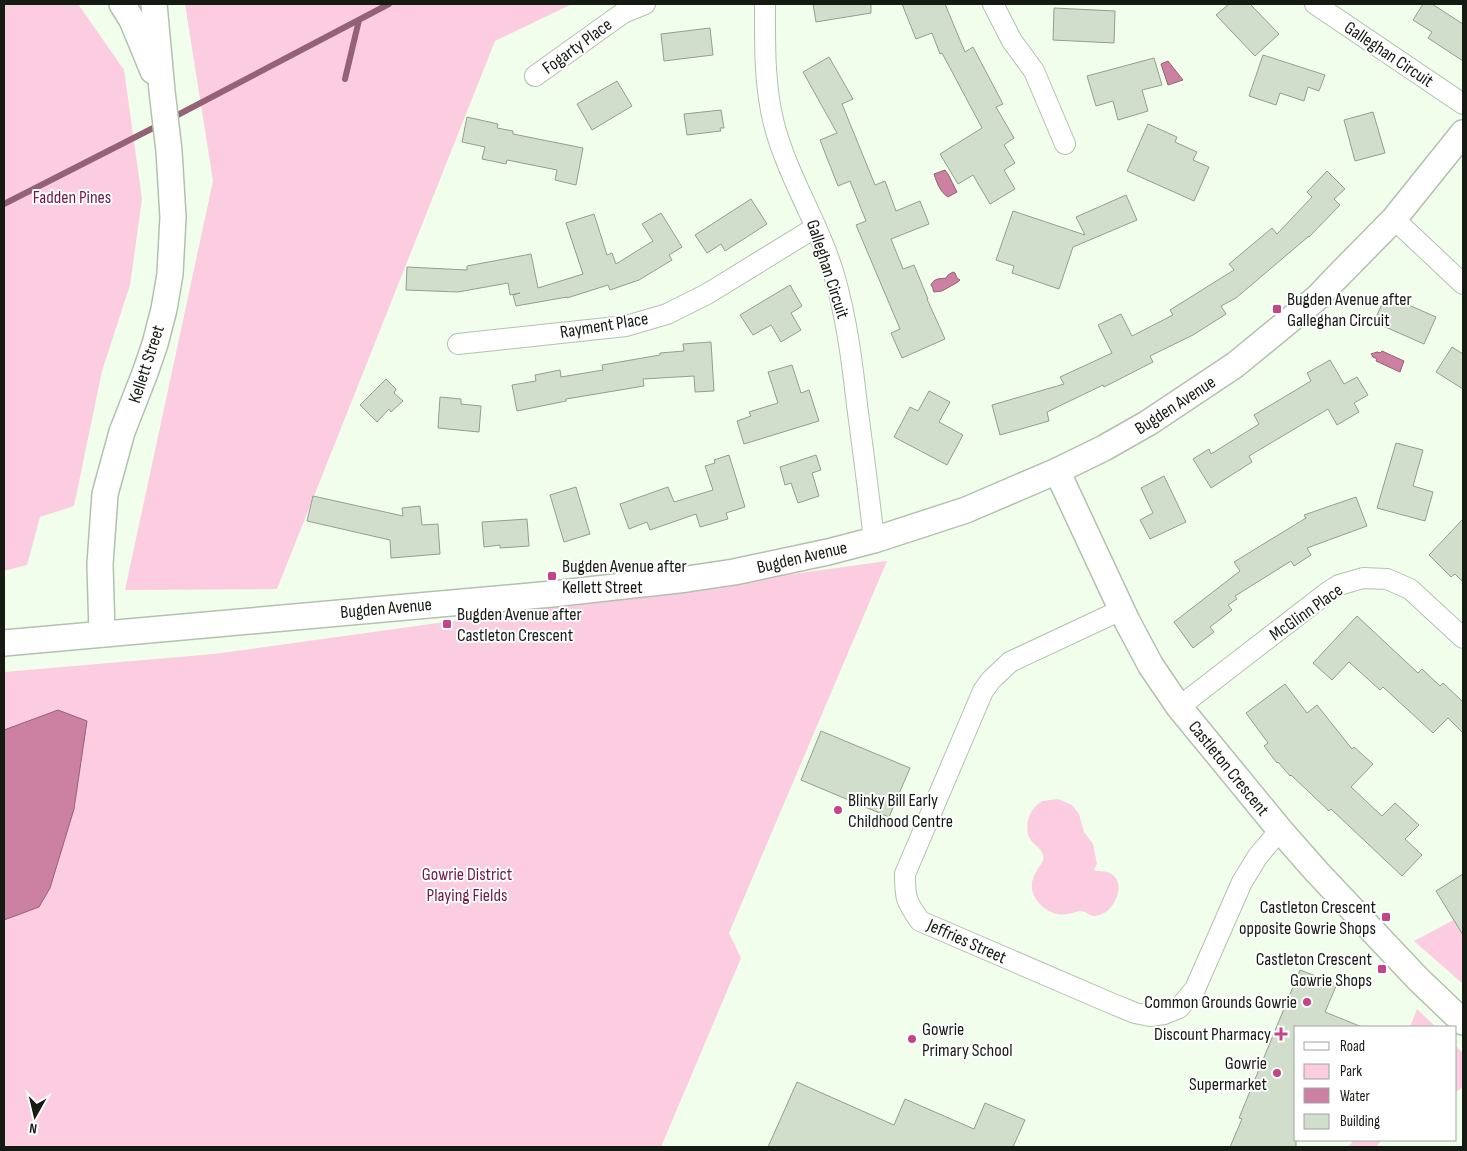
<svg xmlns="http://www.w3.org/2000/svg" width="1467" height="1151" viewBox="0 0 1467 1151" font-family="'Sofia Sans Condensed',sans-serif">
  <rect width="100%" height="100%" fill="#f1feeb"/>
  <g fill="#fccde0">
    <path d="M4,4H78L124,70L142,199L130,285L102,371L74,506L40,517L27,565L4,571Z"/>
    <path d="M185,4H572L495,41L277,589L125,590L213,181Z"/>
    <path d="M887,561L729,933L741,958L661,1147H4V672L214,654Z"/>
    <path d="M1058,799L1072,805L1079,814L1084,832L1093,844L1097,864L1094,869L1096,871C1099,871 1104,871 1107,872C1130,879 1115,915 1095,916C1089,916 1086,911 1080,911C1080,911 1074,912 1073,913C1066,914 1058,916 1051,912C1035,904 1026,888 1036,872C1039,866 1045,862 1043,855C1041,847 1032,844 1029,837C1024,824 1030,807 1043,801C1048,800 1053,800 1058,799Z"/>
    <path d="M1463,915V984L1414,941Z"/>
    <path d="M1417,1009L1436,1027H1410Z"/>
    <path d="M1456,1046L1463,1053V1087L1456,1092Z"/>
    <path d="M1354,1140H1382L1376,1147H1348Z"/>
  </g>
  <g fill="#cc80a2" stroke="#956177">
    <path d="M1168,61L1183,80L1168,85L1161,64Z"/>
    <path d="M945,170L948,174L957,192L948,197C940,192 937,183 934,174Z"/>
    <path d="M953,272L955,273L957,278L960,280L958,282L942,291L934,292L933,290V288L931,285C934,278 939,279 946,278L948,275Z"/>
    <path d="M1382,351L1404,361L1400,372L1376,361L1377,359L1373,357L1371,354L1377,352L1380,353Z"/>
    <path d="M58,710L87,721L74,809L50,888L39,907L4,920V730Z"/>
  </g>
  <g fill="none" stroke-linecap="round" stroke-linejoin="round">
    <g stroke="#956177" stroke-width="6">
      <path d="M345,79L359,20"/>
      <path d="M170,119L389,4"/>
      <path d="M4,204L161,124"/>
    </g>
  </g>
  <g fill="#d1decb" stroke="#939f8d">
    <path d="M813,4H871V13L816,22Z"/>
    <path d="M902,4H945L965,52L973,47L1003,104L996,107L1014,138L1004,145L1015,163L1004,170L1015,189L990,204L973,175L958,184L940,154L982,128L942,53L940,54L932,33L916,39Z"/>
    <path d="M1229,4H1250L1279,34L1255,56L1216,15Z"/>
    <path d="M1423,4H1432L1463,24V61L1428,38L1432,32L1413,20Z"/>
    <path d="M1054,8L1115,11L1114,43L1053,40Z"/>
    <path d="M710,28L713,55L664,61L661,34Z"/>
    <path d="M1263,55L1325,75L1319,91L1308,87L1304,101L1280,93L1276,105L1249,96Z"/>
    <path d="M829,57L853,99L842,104L875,185L885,181L896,211L920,201L929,224L891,239L903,269L914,265L928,299H927L945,339L902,358L891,333L900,329L856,225L866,221L850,181L838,186L820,140L837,133L803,72Z"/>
    <path d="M1154,58L1162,85L1142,90L1148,111L1118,120L1113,101L1096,106L1087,76Z"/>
    <path d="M617,81L632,106L592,130L577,104Z"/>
    <path d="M721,110L724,128H720L721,131L687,135L684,114Z"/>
    <path d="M1373,112L1385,153L1355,161L1344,120Z"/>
    <path d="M467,117L498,124L497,128L513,131V134L583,148L576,185L555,180L557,170L507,160L506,164L482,159L485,147L462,142Z"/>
    <path d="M1148,124L1177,137L1175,142L1197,152L1193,160L1209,167L1194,201L1127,171Z"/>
    <path d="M1327,171L1345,189L1334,199L1340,205L1309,237V236L1236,298L1221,306L1226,314L1193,335L1150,356L1153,362L1104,387L1103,385L1047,412L1049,421L1000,435L992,405L1064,384L1060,377L1112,353L1098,325L1121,314L1132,336L1173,315L1170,310L1234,270L1229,264L1272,228L1277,234L1312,197L1307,192Z"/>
    <path d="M1126,195L1137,220L1073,247L1059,289L1012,273L1014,266L996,260L1013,211L1085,235L1076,217Z"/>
    <path d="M751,199L767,224L725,251L721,244L707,253L695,235Z"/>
    <path d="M661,213L682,247L669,255L672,260L639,280L610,290L608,285L567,298V297L516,306L513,295L520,293L510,295L508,283L458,292L406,290L407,267L467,270V266L531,254L538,288L583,274L566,223L594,214L607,255L612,253L616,264L653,241L642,224Z"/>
    <path d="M790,285L802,306L791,313L801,330L781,342L771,325L753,335L740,315Z"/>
    <path d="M1386,295L1436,317L1424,344L1374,322Z"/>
    <path d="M711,342L714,391L695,392L694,376L643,379L644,386L566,399V401L517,411L512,385L536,381L535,375L560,370L561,377L603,370L602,365L660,355V353L684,351L683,344Z"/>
    <path d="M1452,347L1463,354V389L1436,372Z"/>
    <path d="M1330,360L1344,384L1357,377L1368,395L1354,403L1359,412L1337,425L1328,409L1249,456L1252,462L1211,488L1193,459L1209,449L1211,454L1259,424L1254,415L1311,381L1307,373Z"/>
    <path d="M792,365L801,393L809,390L819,421L744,444L737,421L751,416L749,412L778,403L768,372Z"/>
    <path d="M386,379L396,389L394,393L403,401L391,412L389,409L377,422L360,405Z"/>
    <path d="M929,391L950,402L939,422L963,435L947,465L894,437L910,407L918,411Z"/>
    <path d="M440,397L461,399V404L481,406L479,432L438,428Z"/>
    <path d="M1396,443L1423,450L1413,486L1433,492L1425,521L1377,508Z"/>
    <path d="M729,455L745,507L726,513L728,519L700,527L696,514L650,530L647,522L629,529L620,504L668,487L674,502L713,490L705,466L715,463L714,460Z"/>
    <path d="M816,455L821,470L812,473L819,496L798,503L791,483L785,485L780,467Z"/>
    <path d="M1164,476L1186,522L1150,539L1140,520L1153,513L1141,488Z"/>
    <path d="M576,487L590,534L564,542L550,495Z"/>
    <path d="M313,496L403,516L402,508L420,506L422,525L438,524L440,554L391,558L390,540L307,521Z"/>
    <path d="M1356,497L1367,526L1307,548L1311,555L1294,566L1291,561L1235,596L1237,599L1228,605L1232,610L1210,627L1214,632L1193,648L1174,622L1240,571L1234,562L1306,518L1304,515Z"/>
    <path d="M527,519L529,546L500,548V545L484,547L482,522Z"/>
    <path d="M1463,519V582L1455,574L1451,577L1429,555Z"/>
    <path d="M1357,616L1418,673L1422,669L1440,686L1443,683L1463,702V733L1448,718L1433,733L1383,687L1380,690L1349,662L1332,680L1313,663Z"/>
    <path d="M1285,684L1307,713L1317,705L1352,749L1354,747L1373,764L1351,787L1382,816L1395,803L1419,825L1405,839L1422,855L1402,876L1331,809L1329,811L1291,775L1290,776L1278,762L1277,763L1264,746L1268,743L1246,713Z"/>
    <path d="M821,731L910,768L889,817L801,780Z"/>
    <path d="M1463,874V935L1436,891Z"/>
    <path d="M1300,970L1337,984L1325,1012L1362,1027H1296V1147H1230L1242,1119L1239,1118Z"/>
    <path d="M797,1082L894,1125L905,1099L974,1129L985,1103L1025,1120L1013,1147H768Z"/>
  </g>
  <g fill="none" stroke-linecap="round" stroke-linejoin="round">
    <defs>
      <g id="minor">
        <path d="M765,4C765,44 764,85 774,124C788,178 820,225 835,278C847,321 852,361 857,405C863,450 869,495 874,540"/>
        <path d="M993,4L1012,41L1034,71L1065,144"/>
        <path d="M1315,4L1463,104"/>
        <path d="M535,76L623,13L645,4"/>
        <path d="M1394,219L1463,284"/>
        <path d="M458,344L626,326L667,314L707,294L816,227"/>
        <path d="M1121,610L1010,662L991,680L983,691L905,874C905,899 906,901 920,921L1113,1004L1135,1013L1150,1016L1164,1014L1179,1008L1195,989L1242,882L1258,856L1280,830"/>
        <path d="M1179,707L1328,592L1339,585L1363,578L1387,579L1410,589L1463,638"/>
      </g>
      <g id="tertiary">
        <path d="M122,4L132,20L153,71"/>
        <path d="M1057,471L1127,621L1151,666L1179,707L1280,830L1317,872L1418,979L1463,1022"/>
        <path d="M102,634L100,564L105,494L122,432L145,373L155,344L164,309L170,274L173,217L169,151L162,91L154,4"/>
        <path d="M4,643L552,594L687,579L734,572L828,552L874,540L966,510L1057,471L1104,448L1148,423L1235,365L1318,297L1333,281L1394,219L1463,133"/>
      </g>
    </defs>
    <use href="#minor" stroke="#b4c0ae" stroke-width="22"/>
    <use href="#tertiary" stroke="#b4c0ae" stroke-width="28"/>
    <use href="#minor" stroke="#fff" stroke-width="20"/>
    <use href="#tertiary" stroke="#fff" stroke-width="25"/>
  </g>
  <g fill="#c74388" stroke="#fff" stroke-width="2">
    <rect x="1272" y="304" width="10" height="10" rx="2.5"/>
    <rect x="547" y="571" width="10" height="10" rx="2.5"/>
    <rect x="442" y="619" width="10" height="10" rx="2.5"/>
    <circle cx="838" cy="810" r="5"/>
    <rect x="1381" y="912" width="10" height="10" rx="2.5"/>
    <rect x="1377" y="964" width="10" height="10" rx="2.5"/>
    <circle cx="1307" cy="1002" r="5"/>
    <path d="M1278.5 1026.5h5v5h5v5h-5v5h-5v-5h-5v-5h5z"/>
    <circle cx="912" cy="1039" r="5"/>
    <circle cx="1277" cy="1073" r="5"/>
  </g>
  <g text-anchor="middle" stroke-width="4" stroke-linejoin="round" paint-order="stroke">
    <g font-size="18" fill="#151a13" stroke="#fff">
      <text transform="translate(577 46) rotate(-36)" y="6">Fogarty Place</text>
      <text transform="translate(1389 54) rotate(34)" y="6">Galleghan Circuit</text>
      <text transform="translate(828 269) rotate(72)" y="6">Galleghan Circuit</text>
      <text transform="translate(604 325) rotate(-9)" y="6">Rayment Place</text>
      <text transform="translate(146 364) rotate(-72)" y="6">Kellett Street</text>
      <text transform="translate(1175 405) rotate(-33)" y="6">Bugden Avenue</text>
      <text transform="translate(802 557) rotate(-13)" y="6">Bugden Avenue</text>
      <text transform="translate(386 608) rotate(-5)" y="6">Bugden Avenue</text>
      <text transform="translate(1306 612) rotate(-35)" y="6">McGlinn Place</text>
      <text transform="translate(1229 768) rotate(51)" y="6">Castleton Crescent</text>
      <text transform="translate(967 941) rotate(24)" y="6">Jeffries Street</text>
    </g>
    <g font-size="18" fill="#721849" stroke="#fff">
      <text x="72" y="203">Fadden Pines</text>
      <text x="467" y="880">Gowrie District<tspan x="467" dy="21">Playing Fields</tspan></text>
    </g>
    <g font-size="18" fill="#151a13" stroke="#fff" text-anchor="start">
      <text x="1287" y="305">Bugden Avenue after<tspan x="1287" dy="21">Galleghan Circuit</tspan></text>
      <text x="562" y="572">Bugden Avenue after<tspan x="562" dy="21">Kellett Street</tspan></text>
      <text x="457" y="620">Bugden Avenue after<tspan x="457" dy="21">Castleton Crescent</tspan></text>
      <text x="848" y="806">Blinky Bill Early<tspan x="848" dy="21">Childhood Centre</tspan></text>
      <text x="1376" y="913" text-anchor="end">Castleton Crescent<tspan x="1376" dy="21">opposite Gowrie Shops</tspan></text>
      <text x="1372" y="965" text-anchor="end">Castleton Crescent<tspan x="1372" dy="21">Gowrie Shops</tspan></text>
      <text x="1297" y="1008" text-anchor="end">Common Grounds Gowrie</text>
      <text x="922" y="1035">Gowrie<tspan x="922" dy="21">Primary School</tspan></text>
      <text x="1271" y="1040" text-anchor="end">Discount Pharmacy</text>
      <text x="1267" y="1069" text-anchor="end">Gowrie<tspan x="1267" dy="21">Supermarket</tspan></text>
    </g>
  </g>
  <rect width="1467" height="1151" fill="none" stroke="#151a13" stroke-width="10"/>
  <rect x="1294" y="1026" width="162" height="115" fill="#ffffff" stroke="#a1a3a1"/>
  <rect x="1304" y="1042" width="25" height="8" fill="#ffffff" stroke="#a1a3a1"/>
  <text x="1340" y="1051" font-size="15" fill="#151a13">Road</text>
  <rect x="1304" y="1064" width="25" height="15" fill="#fccde0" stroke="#a1a3a1"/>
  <text x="1340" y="1076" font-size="15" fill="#151a13">Park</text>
  <rect x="1304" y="1088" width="25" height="15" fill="#cc80a2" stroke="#a1a3a1"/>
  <text x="1340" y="1101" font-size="15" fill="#151a13">Water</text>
  <rect x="1304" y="1114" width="25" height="15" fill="#d1decb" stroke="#a1a3a1"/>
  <text x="1340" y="1126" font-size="15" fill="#151a13">Building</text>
  <g transform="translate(35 1116) rotate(188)" stroke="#ffffff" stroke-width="4" paint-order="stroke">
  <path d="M0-4L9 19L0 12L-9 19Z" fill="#151a13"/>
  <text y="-8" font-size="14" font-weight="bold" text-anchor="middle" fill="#151a13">N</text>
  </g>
</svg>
